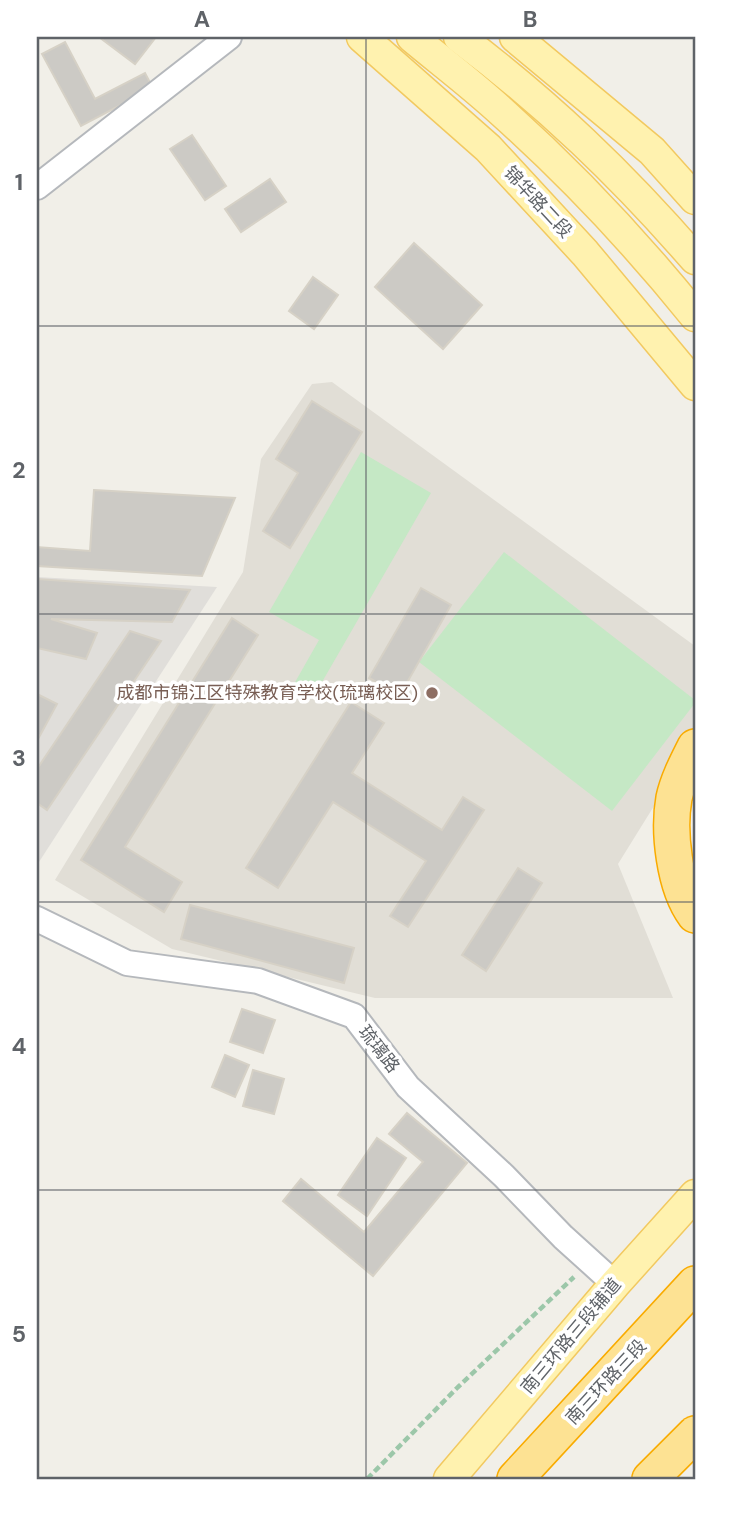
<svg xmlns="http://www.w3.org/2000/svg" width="732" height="1516" viewBox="0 0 732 1516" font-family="'DM Sans','Noto Sans SC',sans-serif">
  <rect width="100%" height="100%" fill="#f1efe8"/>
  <path fill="#e0deda" d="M37,577L217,587L37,865Z"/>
  <path fill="#e1ded6" d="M332,382L695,646V740L618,864L673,998H375L172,949L55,880L243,572L261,459L312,384Z"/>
  <g fill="#c5e8c5">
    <path d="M361,452L431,493L314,696L294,684L319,640L269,612Z"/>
    <path d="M504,552L695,700V703L612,811L419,662Z"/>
  </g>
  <g fill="#cccac5" stroke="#d6d1c6" stroke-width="2">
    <path d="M99,37H156L135,64Z"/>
    <path d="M65,42L95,99L145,73L153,88L81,126L42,54Z"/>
    <path d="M192,135L226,186L205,200L170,149Z"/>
    <path d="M270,179L286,202L241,232L225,209Z"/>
    <path d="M414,243L482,305L443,349L375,287Z"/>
    <path d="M313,277L338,295L314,329L289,311Z"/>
    <path d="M312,401L362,432L290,548L263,531L298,473L276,459Z"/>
    <path d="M94,490L235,498L202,576L37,566V547L90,551Z"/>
    <path d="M37,579L190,590L172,622L51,619L97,633L86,659L37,648Z"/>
    <path d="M421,588L451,605L400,695L369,678Z"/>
    <path d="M232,618L258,635L125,847L182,882L164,912L81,860Z"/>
    <path d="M130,631L161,641L47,810L37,803V769Z"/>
    <path d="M37,694L57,704L37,741Z"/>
    <path d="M351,702L384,723L352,773L442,830L463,797L484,810L408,927L390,916L426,861L333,802L278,888L246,868Z"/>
    <path d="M518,868L542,883L486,971L462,955Z"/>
    <path d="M190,905L354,948L344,983L181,939Z"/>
    <path d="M242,1009L275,1020L263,1053L230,1042Z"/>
    <path d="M225,1055L249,1065L235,1097L212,1087Z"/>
    <path d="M253,1070L284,1079L274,1114L243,1106Z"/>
    <path d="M407,1113L467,1163L373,1276L283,1201L301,1179L364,1232L423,1162L389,1134Z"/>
    <path d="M377,1138L406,1158L367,1216L338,1195Z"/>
  </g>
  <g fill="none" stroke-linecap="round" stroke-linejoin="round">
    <defs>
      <g id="minor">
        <path d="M37,187L229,37"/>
        <path d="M37,919L127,963L258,981L354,1016L408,1087L504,1176L563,1237L615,1284"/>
      </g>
      <g id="major">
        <path d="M362,37L488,148L585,253L695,385"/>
        <path d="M412,37C442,62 474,86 503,113C572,175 637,244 695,316"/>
        <path d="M459,37C549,105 621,174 695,259"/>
        <path d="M515,37L652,151L695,199"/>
        <path d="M449,1479L615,1284L695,1195"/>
      </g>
      <g id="highway">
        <path d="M695,747C687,763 678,780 674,798C668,831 674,887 695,915"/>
        <path d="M515,1479L695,1284"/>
        <path d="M650,1479L695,1434"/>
      </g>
    </defs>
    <use href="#minor" stroke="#b5b8bc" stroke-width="28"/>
    <use href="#major" stroke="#f2c960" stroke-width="33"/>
    <use href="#highway" stroke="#f9ab00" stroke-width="38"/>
    <path stroke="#9cc7a9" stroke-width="4.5" stroke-dasharray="7 3.5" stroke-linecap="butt" d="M367,1479L458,1387L574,1277"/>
    <use href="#minor" stroke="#fff" stroke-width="24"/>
    <use href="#major" stroke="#fff2af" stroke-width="30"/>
    <use href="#highway" stroke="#fde293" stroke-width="35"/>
  </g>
  <path fill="none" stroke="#5f6368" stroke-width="2" stroke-opacity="0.55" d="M366,37V1479M37,326H695M37,614H695M37,902H695M37,1190H695"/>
  <circle fill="#8d6e63" stroke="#fff" stroke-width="2.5" cx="432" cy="693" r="7"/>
  <g text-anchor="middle" stroke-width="7" stroke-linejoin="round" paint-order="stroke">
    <g font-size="18" fill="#5f6368" stroke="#fff">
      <text transform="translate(538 202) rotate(47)" y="6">锦华路二段</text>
      <text transform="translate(379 1049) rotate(52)" y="6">琉璃路</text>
      <text transform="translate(571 1336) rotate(-50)" y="6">南三环路三段辅道</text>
      <text transform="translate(606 1382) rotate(-47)" y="6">南三环路三段</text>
    </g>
    <g font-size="18" fill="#785e54" stroke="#fff" text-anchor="end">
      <text x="418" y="699">成都市锦江区特殊教育学校(琉璃校区)</text>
    </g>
  </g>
  <rect width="732" height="1516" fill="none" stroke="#ffffff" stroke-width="77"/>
  <rect x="38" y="38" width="656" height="1440" fill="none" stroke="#5f6368" stroke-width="2.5"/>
  <g font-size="23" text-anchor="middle" font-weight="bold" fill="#5f6368">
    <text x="202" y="27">A</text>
    <text x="530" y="27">B</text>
    <text x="19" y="190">1</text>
    <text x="19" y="478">2</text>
    <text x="19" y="766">3</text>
    <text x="19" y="1054">4</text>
    <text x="19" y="1342">5</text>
  </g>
</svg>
